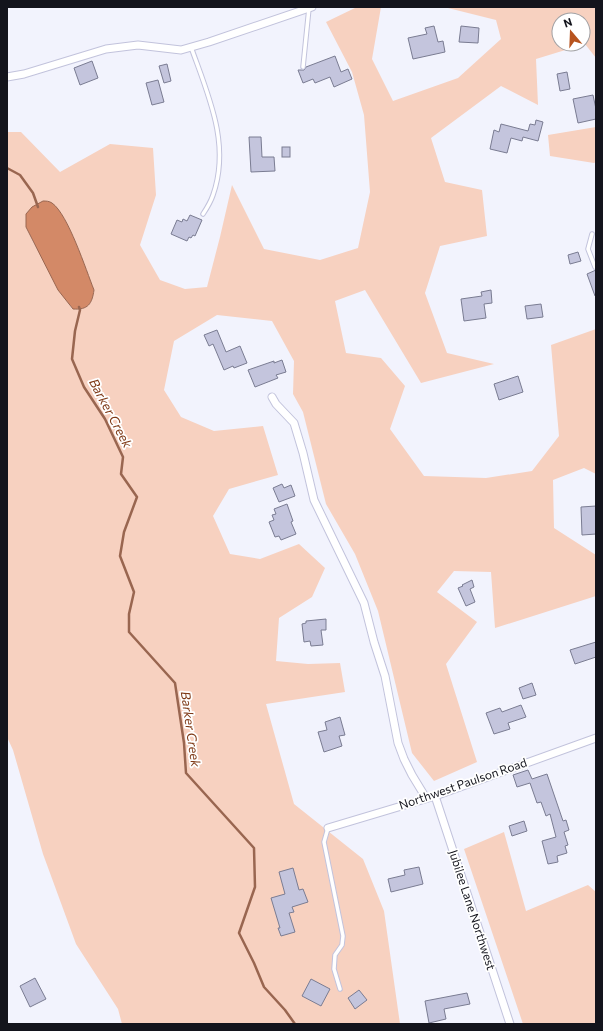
<svg xmlns="http://www.w3.org/2000/svg" width="603" height="1031" viewBox="0 0 603 1031" font-family="Commissioner,sans-serif">
  <rect width="100%" height="100%" fill="#f2f3fd"/>
  <g fill="#f7d1c0" fill-rule="evenodd">
    <path d="M357,7H381L372,59L393,101L458,78L501,39L496,20L444,7H596V58L585,44L536,59L538,105L501,86L431,138L445,182L482,190L487,236L440,246L425,293L447,353L494,364L421,383L365,290L335,301L346,353L381,358L405,386L390,429L424,476L486,478L532,471L559,436L551,345L596,329V474L584,468L553,480L554,528L596,555V596L495,628L491,572L454,571L437,592L477,622L446,664L477,762L434,781L412,753L378,611L355,554L326,504L303,412L293,394L294,361L272,321L217,315L174,341L164,390L181,417L214,431L263,426L278,475L229,489L213,516L230,554L260,559L299,544L325,568L312,597L279,618L276,661L308,664L340,663L345,692L266,704L294,804L363,859L384,911L400,1024H122L118,1009L76,944L43,854L13,750L7,737V132H21L60,172L110,144L153,148L156,195L140,245L160,280L185,289L207,287L220,237L232,185L264,249L320,260L358,248L370,192L364,115L352,72L326,22ZM559,20H583V44H559ZM43,201C46,201 49,201 52,203C68,214 86,270 94,290C92,304 88,310 72,309L68,303L33,242L26,227V214Z"/>
    <path d="M596,127V162L594,163L550,156L548,135Z"/>
    <path d="M504,832L526,911L588,885L596,892V1024H523L464,849Z"/>
  </g>
  <path fill="#d38967" stroke="#996650" d="M43,201C46,201 49,201 52,203C68,214 86,270 94,290C92,304 88,310 73,309L58,290L26,227V214L32,207Z"/>
  <g fill="none" stroke-linecap="round" stroke-linejoin="round">
    <g stroke="#996650" stroke-width="2.5">
      <path d="M7,168L20,175L33,193L38,207"/>
      <path d="M79,307L80,310L75,331L72,359L84,387L105,419L123,457L121,474L137,497L124,532L120,556L134,592L129,614V632L175,683L184,743L186,773L254,848L255,887L239,933L254,963L264,987L285,1010L295,1024"/>
    </g>
  </g>
  <g fill="#c4c5dd" stroke="#7a7c92">
    <path d="M434,26L438,42L443,41L445,52L413,59L408,38L427,34L425,28Z"/>
    <path d="M461,26L479,28L478,43L459,42Z"/>
    <path d="M335,56L341,72L348,69L352,79L334,87L330,77L315,83L313,79L303,83L298,70H304L306,67Z"/>
    <path d="M92,61L98,78L80,85L74,68Z"/>
    <path d="M167,64L171,81L164,83L159,66Z"/>
    <path d="M567,72L570,89L560,91L557,74Z"/>
    <path d="M158,80L164,102L152,105L146,83Z"/>
    <path d="M593,95L596,109V119L578,123L573,99Z"/>
    <path d="M536,120L543,122L538,141L523,137L522,141L511,138L507,153L490,149L494,130L499,132L501,124L528,131L530,124L535,125Z"/>
    <path d="M249,137H261L262,157H274L275,171L251,172Z"/>
    <rect x="282" y="147" width="8" height="10"/>
    <path d="M190,215L202,220L195,236L193,235L191,238L189,237L187,241L171,234L177,220L182,222L183,219L187,221Z"/>
    <path d="M578,252L581,261L570,264L568,255Z"/>
    <path d="M596,270V296H595L587,274Z"/>
    <path d="M491,290L492,303L484,304L486,318L464,321L461,299L482,296L481,292Z"/>
    <path d="M541,304L543,317L527,319L525,306Z"/>
    <path d="M217,330L226,352L240,346L247,363L234,368L233,366L224,370L213,344L209,346L204,335Z"/>
    <path d="M282,360L286,372L276,375L278,378L255,387L248,370L274,361V363Z"/>
    <path d="M518,376L523,392L499,400L494,384Z"/>
    <path d="M282,484L284,488L291,485L295,496L279,502L273,488Z"/>
    <path d="M287,504L293,521L291,522L296,534L281,540L279,536L275,537L269,522L274,520L272,515L276,514L274,509Z"/>
    <path d="M596,506V534L582,535L581,507Z"/>
    <path d="M472,580L474,587L470,589L475,602L466,606L458,588L463,586L462,585Z"/>
    <path d="M326,619V630H321L323,645L311,646L310,641L304,642L302,624L306,623V621Z"/>
    <path d="M596,642V657L575,664L570,650Z"/>
    <path d="M532,683L536,695L523,699L519,688Z"/>
    <path d="M521,705L526,717L508,723L510,729L494,734L486,713L500,708L502,712Z"/>
    <path d="M340,717L345,735L339,736L342,746L324,752L318,732L327,730L325,722Z"/>
    <path d="M528,770L532,779L547,774L563,821L566,820L569,830L564,832L568,845L565,846L567,853L557,856L558,862L548,864L542,841L556,837L550,814L546,816L541,802L537,803L530,783L517,787L513,775Z"/>
    <path d="M524,821L527,831L512,836L509,826Z"/>
    <path d="M419,867L423,884L391,892L388,879L405,875L404,870Z"/>
    <path d="M293,868L299,890L303,889L308,902L292,907L294,912L289,913L295,932L281,936L278,928H280L271,898L285,894L279,872Z"/>
    <path d="M35,978L46,999L30,1007L20,986Z"/>
    <path d="M311,979L330,989L321,1006L302,996Z"/>
    <path d="M359,990L367,1000L355,1009L348,998Z"/>
    <path d="M467,993L470,1004L444,1009L446,1019L429,1023L425,1001Z"/>
  </g>
  <g fill="none" stroke-linecap="round" stroke-linejoin="round">
    <defs>
      <g id="service">
        <path d="M191,47C208,95 231,144 213,195C211,201 207,208 203,214"/>
        <path d="M303,67L309,8"/>
        <path d="M592,234L588,249L595,267"/>
        <path d="M328,828L324,842L343,936L342,945L335,955L334,969L340,989"/>
      </g>
      <g id="minor">
        <path d="M7,77L24,74L106,49L138,45L181,50L209,42L312,7"/>
        <path d="M272,397L276,404L294,423L303,453L314,500L364,603L374,642L385,676L398,743L404,759L412,775L426,798"/>
        <path d="M435,796L510,1024"/>
        <path d="M328,828L435,796L596,738"/>
      </g>
    </defs>
    <use href="#service" stroke="#c2c3dc" stroke-width="5.5"/>
    <use href="#minor" stroke="#c2c3dc" stroke-width="9"/>
    <use href="#service" stroke="#fff" stroke-width="3.5"/>
    <use href="#minor" stroke="#fff" stroke-width="7"/>
  </g>
  <g text-anchor="middle" stroke-width="3.5" stroke-linejoin="round" paint-order="stroke">
    <g font-size="12" fill="#13141c" stroke="#fff">
      <text transform="translate(463 784) rotate(-19)" y="4">Northwest Paulson Road</text>
      <text transform="translate(472 910) rotate(72)" y="4">Jubilee Lane Northwest</text>
    </g>
    <g font-size="13" font-style="italic" fill="#7f3a17" stroke="#fff">
      <text transform="translate(111 413) rotate(62)" y="5">Barker Creek</text>
      <text transform="translate(191 729) rotate(82)" y="5">Barker Creek</text>
    </g>
  </g>
  <rect width="603" height="1031" fill="none" stroke="#13141c" stroke-width="16"/>
  <g transform="translate(571 32) rotate(341)"><circle r="19" fill="#ffffff" stroke="#a1a1a4"/>
  <path d="M0-3L7 15L0 10L-7 15Z" fill="#b7531e"/>
  <text y="-6" font-size="11" font-weight="bold" text-anchor="middle" fill="#13141c">N</text>
  </g>
</svg>
